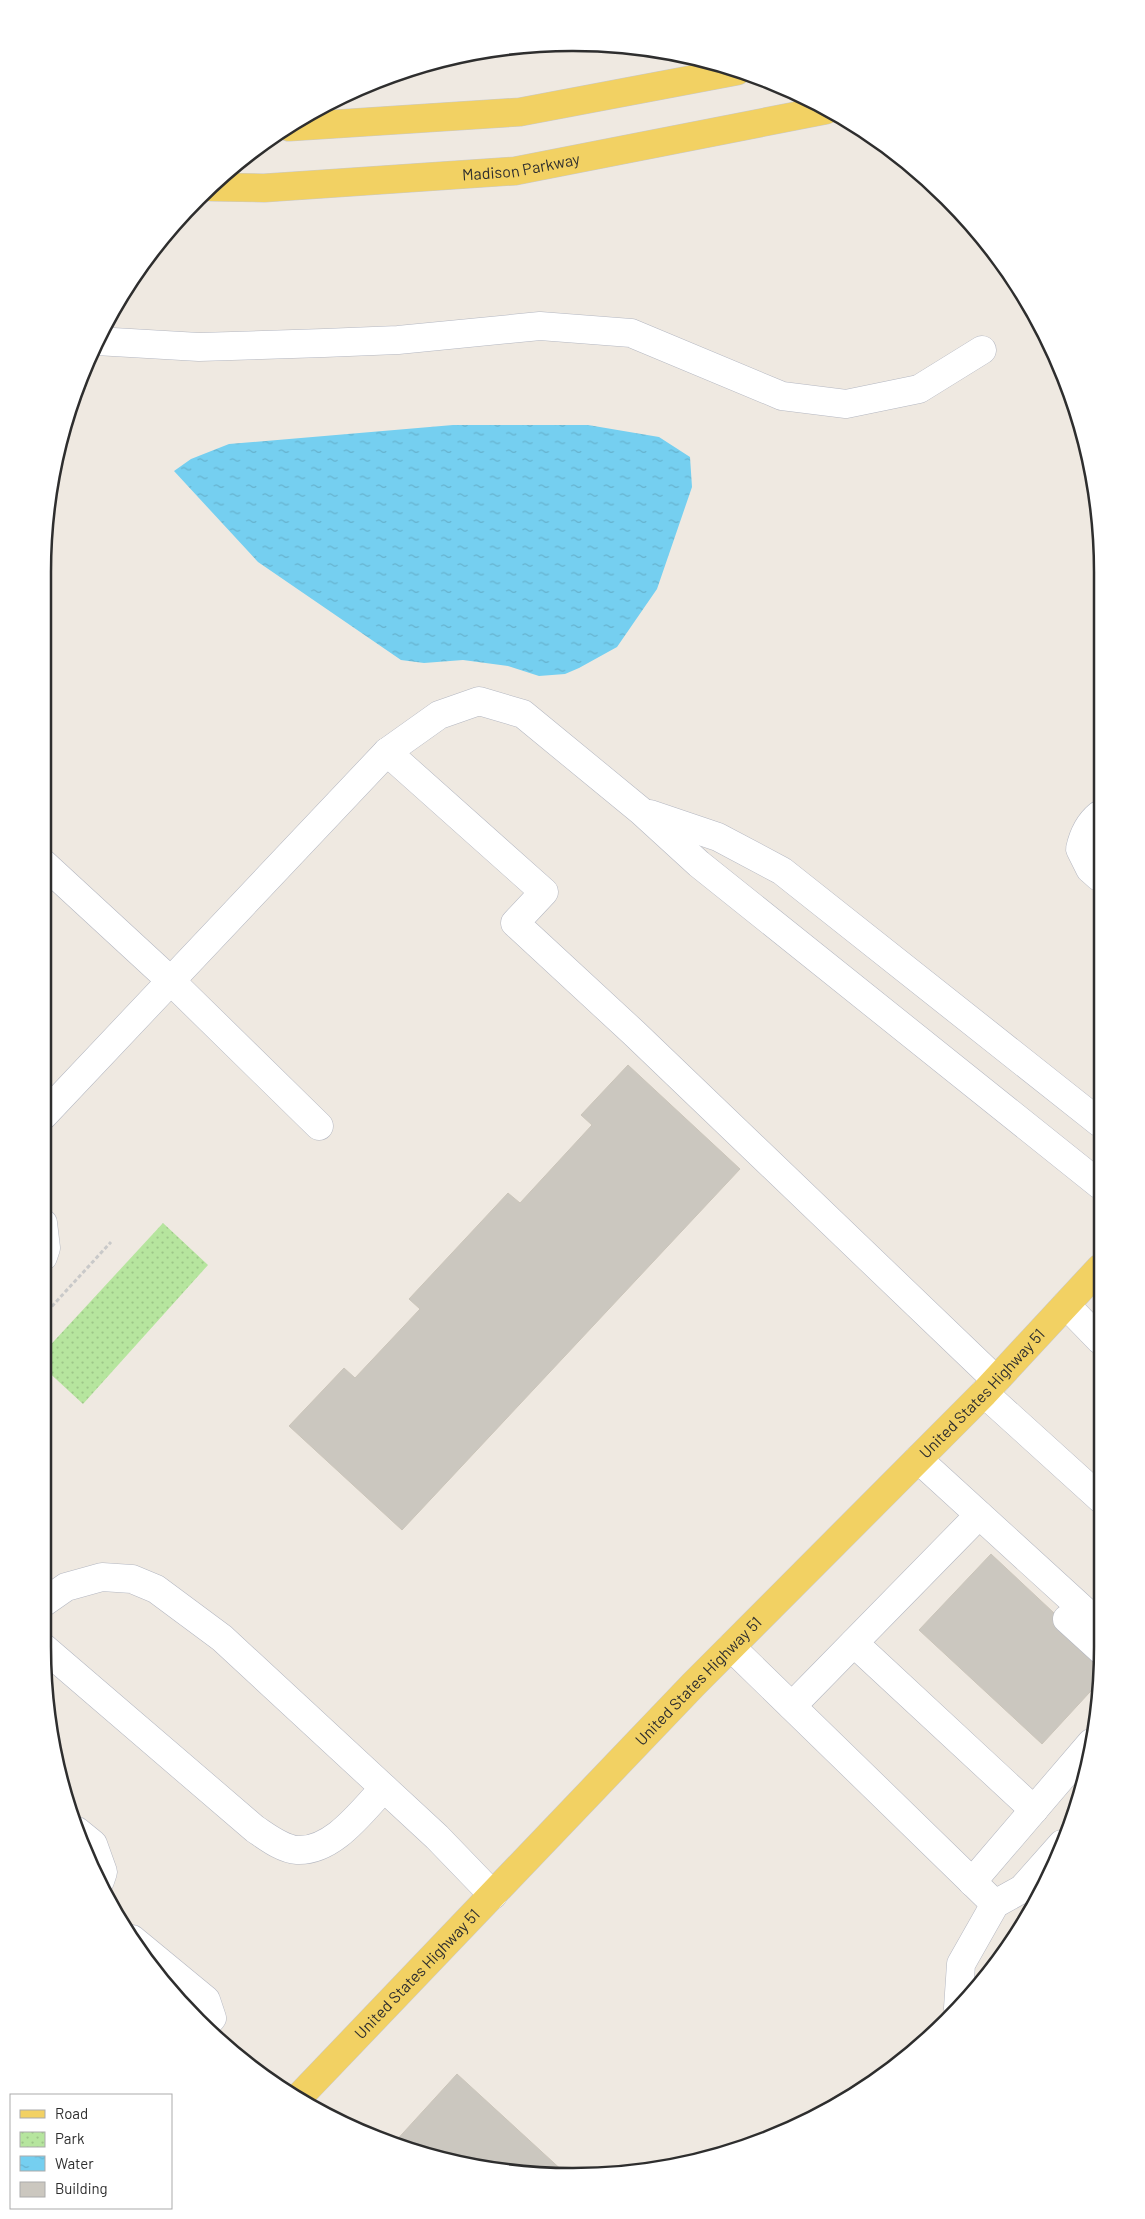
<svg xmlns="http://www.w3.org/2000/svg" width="1145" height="2219" viewBox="0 0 1145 2219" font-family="Barlow,sans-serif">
  <defs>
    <pattern id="park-dots" width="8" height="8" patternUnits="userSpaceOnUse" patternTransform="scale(1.25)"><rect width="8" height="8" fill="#b6e59e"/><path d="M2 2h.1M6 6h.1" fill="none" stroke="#9dc588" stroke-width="1.8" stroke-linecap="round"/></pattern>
    <pattern id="water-ripples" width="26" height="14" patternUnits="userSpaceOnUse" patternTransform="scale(1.25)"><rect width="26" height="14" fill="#75cff0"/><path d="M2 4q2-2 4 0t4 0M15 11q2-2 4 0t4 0" fill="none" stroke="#66b2ce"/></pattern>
  </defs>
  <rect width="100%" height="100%" fill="#efe9e1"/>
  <path fill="url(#park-dots)" d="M163,1223L208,1265L83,1404L43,1367V1353Z"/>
  <path fill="url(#water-ripples)" d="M453,425H588L659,437L690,457L692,487L657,589L617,647L579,668L565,674L539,676L508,666L463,660L424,663L401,660L258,562L174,471L191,459L229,444Z"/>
  <g fill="#cbc7bf" stroke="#cbc5ba">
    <path d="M628,1065L740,1169L402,1530L289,1426L344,1368L355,1378L420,1309L409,1299L508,1193L520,1203L592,1125L581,1115Z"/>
    <path d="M991,1554L1101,1657V1680L1042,1744L919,1630Z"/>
    <path d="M457,2074L566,2174L538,2175L436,2159L393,2144Z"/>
  </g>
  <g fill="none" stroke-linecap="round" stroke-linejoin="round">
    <defs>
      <g id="minor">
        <path d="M96,341L199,347L324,343L398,340L540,326L631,333L782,396L846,404L919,389L982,350"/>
        <path d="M387,752L544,892L515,923L634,1033L996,1380"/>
        <path d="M650,814L718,837L782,871L1100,1123"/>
        <path d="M1099,815C1088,824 1083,835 1080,849L1090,869L1099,877"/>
        <path d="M43,863L171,981L319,1126"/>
        <path d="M43,1116L387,752L439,715L479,701L523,714L641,811L699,864L1100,1185"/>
        <path d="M43,1257L46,1248L43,1223"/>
        <path d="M1066,1305L1100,1340"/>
        <path d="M984,1393L1101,1499"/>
        <path d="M918,1459L1101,1626"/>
        <path d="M43,1603L66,1587L102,1577L132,1579L156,1589L222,1638L437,1837L493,1895"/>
        <path d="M1067,1619L1101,1650"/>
        <path d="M854,1643L1034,1810"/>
        <path d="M43,1647L255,1829C267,1837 282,1849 297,1850C333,1852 362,1811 384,1788"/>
        <path d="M731,1647L995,1904"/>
        <path d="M792,1706L979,1515"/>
        <path d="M77,1831L93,1844L103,1872L100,1881"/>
        <path d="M972,1882L1091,1743"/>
        <path d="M132,1939L206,2000L212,2018L205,2026"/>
        <path d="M958,2008L961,1964L995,1904L1022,1889L1062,1844"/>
      </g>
      <g id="major">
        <path d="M289,127L520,112L737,71"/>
        <path id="s1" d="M211,187L264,188L515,171L826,110"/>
        <path id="s2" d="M298,2098L693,1685L984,1393L1100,1268"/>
      </g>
    </defs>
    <use href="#minor" stroke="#b4b7c1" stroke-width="29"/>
    <use href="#major" stroke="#c9c9c9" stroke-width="29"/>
    <path stroke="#c9c9c9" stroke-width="3" stroke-dasharray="4 2.5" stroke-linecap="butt" d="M43,1316L111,1242"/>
    <use href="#minor" stroke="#fff" stroke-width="28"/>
    <use href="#major" stroke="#f2d163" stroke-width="28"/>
  </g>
  <g text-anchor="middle" stroke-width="4.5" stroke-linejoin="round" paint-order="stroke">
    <g font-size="16" fill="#2e2e2e" stroke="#fff">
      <text dy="6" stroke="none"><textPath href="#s1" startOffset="311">Madison Parkway</textPath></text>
      <text dy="6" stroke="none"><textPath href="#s2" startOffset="982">United States Highway 51</textPath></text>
      <text dy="6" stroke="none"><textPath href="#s2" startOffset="578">United States Highway 51</textPath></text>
      <text dy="6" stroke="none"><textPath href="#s2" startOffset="172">United States Highway 51</textPath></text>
    </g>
  </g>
  <path d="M0 0H1145V2219H0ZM572 51H573A521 521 0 0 1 1094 572V1647A521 521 0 0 1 573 2168H572A521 521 0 0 1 51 1647V572A521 521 0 0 1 572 51Z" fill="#fff" fill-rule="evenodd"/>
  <path fill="none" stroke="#2e2e2e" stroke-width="2.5" d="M572 51H573A521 521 0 0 1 1094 572V1647A521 521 0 0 1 573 2168H572A521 521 0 0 1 51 1647V572A521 521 0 0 1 572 51Z"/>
  <rect x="10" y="2094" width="162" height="115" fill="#ffffff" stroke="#ababab"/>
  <rect x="20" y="2110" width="25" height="8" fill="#f2d163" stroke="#ababab"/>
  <text x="55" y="2119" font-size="15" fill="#2e2e2e">Road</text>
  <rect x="20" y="2132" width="25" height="15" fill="url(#park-dots)" stroke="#ababab"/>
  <text x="55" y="2144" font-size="15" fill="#2e2e2e">Park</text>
  <rect x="20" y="2156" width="25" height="15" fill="url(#water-ripples)" stroke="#ababab"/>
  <text x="55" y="2169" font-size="15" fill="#2e2e2e">Water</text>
  <rect x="20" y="2182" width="25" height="15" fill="#cbc7bf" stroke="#ababab"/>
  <text x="55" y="2194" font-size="15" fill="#2e2e2e">Building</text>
</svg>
